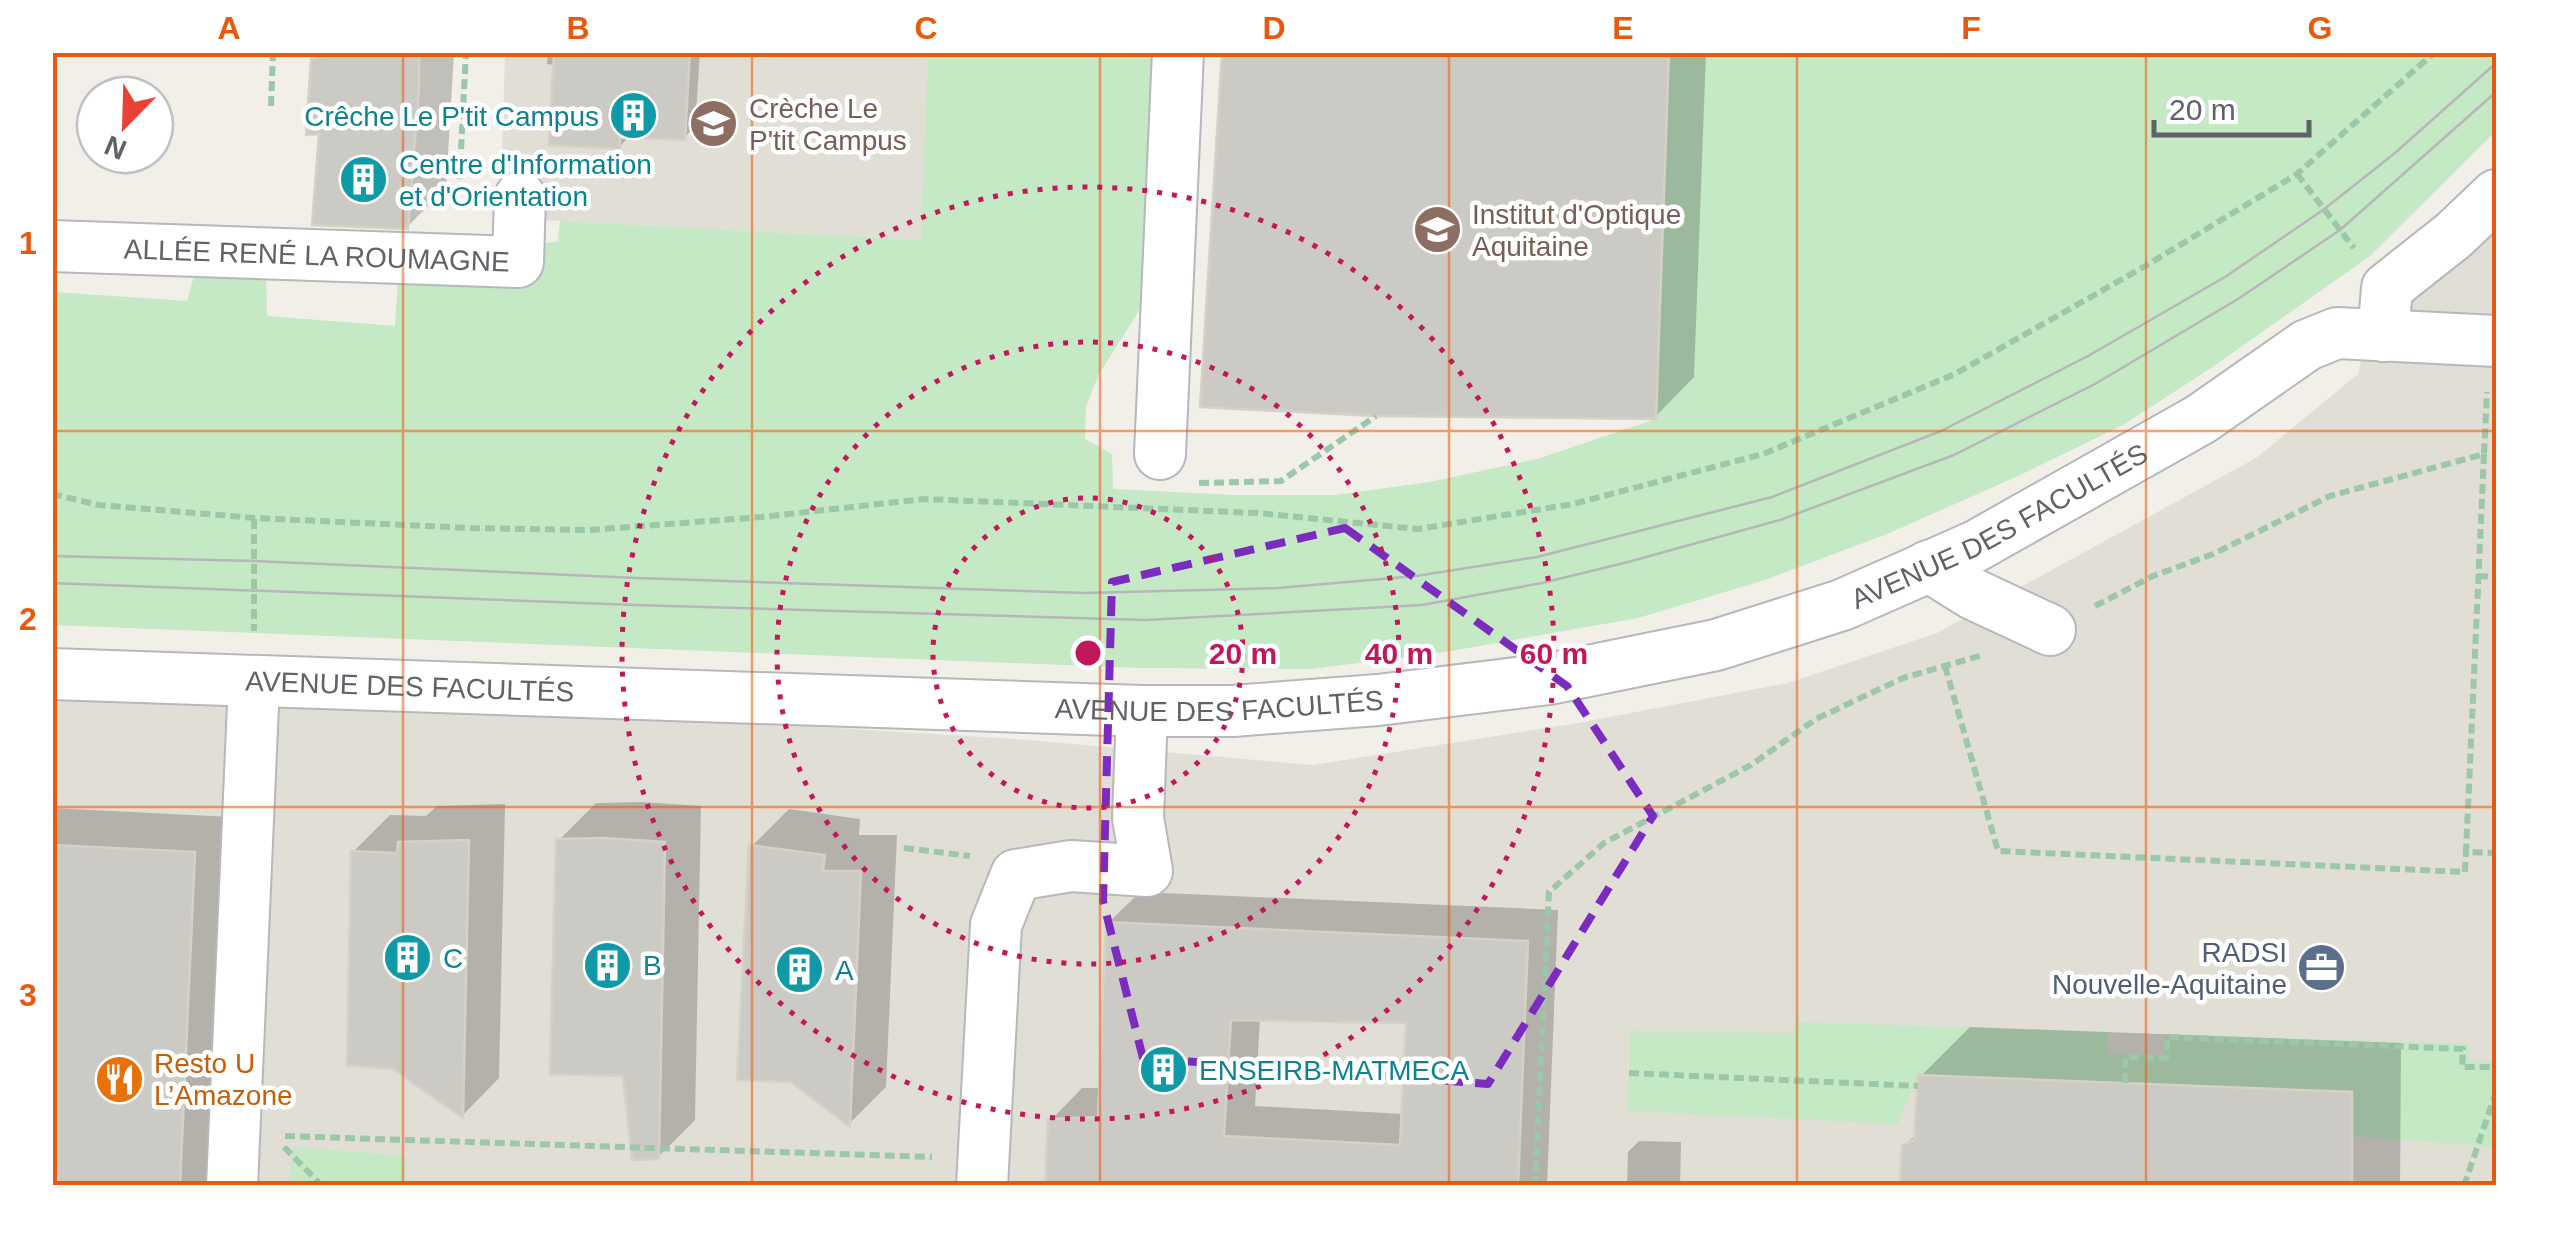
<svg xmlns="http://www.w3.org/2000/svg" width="2549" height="1238" viewBox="0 0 2549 1238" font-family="Arial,sans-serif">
  <rect width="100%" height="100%" fill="#f1efe8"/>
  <g fill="#e1ded6">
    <path d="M505,53H928L922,240L539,220L501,196Z"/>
    <path d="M2496,167V1185L53,1186V684L259,693L1015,739L1313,765L1578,723L1788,683L1937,633L2256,458L2358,374L2386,261Z"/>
  </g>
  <g fill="#c5e8c5">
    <path d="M928,53H1153L1151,66L1145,276L1139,311L1099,374L1086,406L1085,439L1112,454L1113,489L1233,495H1335L1430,482L1537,459L1656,419L1669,53H2496V131L2370,256L2214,366L2123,425L2018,476L1887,534L1765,580L1638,618L1451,651L1311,669L1140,668L53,625V292L187,301L196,269L266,271L267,316L395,326L398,280L525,287L536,272L542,244L558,241L560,221L921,240Z"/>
    <path d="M1795,1022L2108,1032V1054L2163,1056L2165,1034L2469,1044V1061H2496V1147L2352,1136V1092L1918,1075L1898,1124L1628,1111L1630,1031L1793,1033Z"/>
    <path d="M293,1147L406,1156L405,1185H289Z"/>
  </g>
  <g fill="#0003" fill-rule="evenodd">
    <path d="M321,52H454L446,188L407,227L322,131L313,60Z"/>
    <path d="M548,52H700L695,126L684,138L631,135L619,147L556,65L547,64Z"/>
    <path d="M1225,52H1706L1694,377L1655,417Z"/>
    <path d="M642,802L701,806L695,1120L658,1157L625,1074L559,840L596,803Z"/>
    <path d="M505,804L499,1078L463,1115L353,852L390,815L426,816L437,806Z"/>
    <path d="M52,808L231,817L214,1186H52Z"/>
    <path d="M789,809L860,819L859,835H897L886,1087L850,1123L752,846Z"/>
    <path d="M1140,892L1558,910L1547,1186H1048L1051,1120L1082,1088H1102L1108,923ZM1260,1018L1409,1021L1404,1114L1255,1106Z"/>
    <path d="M1970,1027L2401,1043L2400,1186H1903L1904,1146L1917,1133L1921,1076Z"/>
    <path d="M1639,1141L1681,1142L1680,1186H1627L1628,1152Z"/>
  </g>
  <g fill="#cccac5" stroke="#d6d1c6" stroke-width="2.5" fill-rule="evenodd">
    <path d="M320,52H419V89L408,229L312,225L319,134L306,135L311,59L320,58Z"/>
    <path d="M554,52H690L685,140L620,137V149L549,145Z"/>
    <path d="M1222,52H1669L1656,419L1376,416L1200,407Z"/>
    <path d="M604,838L665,842L659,1159L632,1160L623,1076L550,1074L556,839Z"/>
    <path d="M469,840L463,1118L393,1069L347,1065L351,851L397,853L398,842Z"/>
    <path d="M52,845L195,852L180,1186H52Z"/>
    <path d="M749,845L825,855L823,871H861L850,1127L791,1082L737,1080Z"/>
    <path d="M1106,922L1528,941L1518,1186H1045L1048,1119L1098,1117ZM1231,1020L1406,1023L1400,1145L1224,1136Z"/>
    <path d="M1918,1075L2352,1092V1186H1900L1902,1145L1914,1140Z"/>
  </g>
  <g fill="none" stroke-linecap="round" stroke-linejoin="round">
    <defs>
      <g id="minor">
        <path id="s1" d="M52,246L518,262L520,197"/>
        <path d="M2383,336L2387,288L2454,235L2496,195"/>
        <path d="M1160,454L1178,52"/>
        <path d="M1928,566L1973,594L2050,630"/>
        <path id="s2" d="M52,674L1142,711H1233L1378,700L1549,679L1716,645L1842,605L1976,546L2201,419L2307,345L2337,333L2496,341"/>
        <path d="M232,1186L254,682"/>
        <path d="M982,1186L996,925L1016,875L1071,866L1147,871L1138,818L1142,711"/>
      </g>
    </defs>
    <use href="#minor" stroke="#b5b8bc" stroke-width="54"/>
    <g stroke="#9cc7a9" stroke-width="6" stroke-dasharray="10 5" stroke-linecap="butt">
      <path d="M271,106L273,52"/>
      <path d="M2297,174L2354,248"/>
      <path d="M458,209L466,52"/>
      <path d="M2484,454L2466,852L2496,853"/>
      <path d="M1199,483L1281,481L1376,416"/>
      <path d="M52,494L99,505L254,518L471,528L589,530L762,517L924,499L1257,513L1418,529L1573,504L1763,454L1955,374L2147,265L2297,174L2435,52"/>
      <path d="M254,519V631"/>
      <path d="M2478,576L2496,577"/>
      <path d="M2095,606L2153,576L2213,554L2330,496L2484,454L2487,392"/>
      <path d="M1945,666L1998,851L2465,872L2466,852"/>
      <path d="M904,848L970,856"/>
      <path d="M1629,1073L1918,1086"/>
      <path d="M2125,1083V1057L2166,1058L2167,1037L2463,1049L2462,1067H2496"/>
      <path d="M285,1136L932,1157"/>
      <path d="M284,1147L322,1186"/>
      <path d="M1535,1186L1549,892L1604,843L1751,765L1816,719L1903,678L1983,655"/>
      <path d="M2464,1186L2496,1092"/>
    </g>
    <use href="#minor" stroke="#fff" stroke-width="50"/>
    <g stroke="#b6b7b8" stroke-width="2.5">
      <path d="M52,556L254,561L637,578L1084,593L1278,588L1416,576L1537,557L1772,497L1941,431L2088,356L2225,277L2323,210L2395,153L2496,63"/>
      <path d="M52,583L636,605L1146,620L1422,605L1542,583L1628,562L1780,520L1954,455L2095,384L2238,299L2340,230L2496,92"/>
    </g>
  </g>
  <path fill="none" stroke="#7b2cbf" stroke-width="8" stroke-dasharray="20 12" stroke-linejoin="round" d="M1345,528L1567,686L1653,816L1488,1084L1143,1058L1103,901L1112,582Z"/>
  <path fill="none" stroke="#e8590c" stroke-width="2.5" stroke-opacity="0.55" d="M403,52V1186M752,52V1186M1100,52V1186M1449,52V1186M1797,52V1186M2146,52V1186M52,431H2496M52,807H2496"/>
  <g fill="none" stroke="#c2185b" stroke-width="5" stroke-dasharray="5 10">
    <circle cx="1088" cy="653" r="155"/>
    <circle cx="1088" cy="653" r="311"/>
    <circle cx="1088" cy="653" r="466"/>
  </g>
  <defs>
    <symbol id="building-disc" viewBox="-11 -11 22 22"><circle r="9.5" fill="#0f9aa8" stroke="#fff"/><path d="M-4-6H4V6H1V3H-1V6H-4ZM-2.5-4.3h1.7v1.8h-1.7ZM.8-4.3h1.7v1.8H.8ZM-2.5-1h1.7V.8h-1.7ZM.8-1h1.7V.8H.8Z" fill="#fff"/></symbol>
    <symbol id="school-disc" viewBox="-11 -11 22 22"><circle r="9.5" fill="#8d6e63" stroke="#fff"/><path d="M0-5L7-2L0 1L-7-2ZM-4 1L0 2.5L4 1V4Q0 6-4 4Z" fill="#fff"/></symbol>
    <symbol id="university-disc" viewBox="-11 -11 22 22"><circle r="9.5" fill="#8d6e63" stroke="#fff"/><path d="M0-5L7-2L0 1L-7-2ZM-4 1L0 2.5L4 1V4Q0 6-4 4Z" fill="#fff"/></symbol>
    <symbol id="office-disc" viewBox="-11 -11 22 22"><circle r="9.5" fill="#5c6f8a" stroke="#fff"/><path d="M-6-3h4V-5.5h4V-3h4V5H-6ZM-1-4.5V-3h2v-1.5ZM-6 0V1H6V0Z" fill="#fff"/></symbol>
    <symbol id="restaurant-disc" viewBox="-11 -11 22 22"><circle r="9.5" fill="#e8710a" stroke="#fff"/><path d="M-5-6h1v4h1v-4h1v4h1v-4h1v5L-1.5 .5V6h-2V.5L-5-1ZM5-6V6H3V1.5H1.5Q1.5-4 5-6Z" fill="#fff"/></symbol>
  </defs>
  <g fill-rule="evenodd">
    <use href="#building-disc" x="606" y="88" width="55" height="55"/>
    <use href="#school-disc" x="686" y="96" width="55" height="55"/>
    <use href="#building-disc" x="336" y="152" width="55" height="55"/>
    <use href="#university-disc" x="1410" y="202" width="55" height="55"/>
    <use href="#building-disc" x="380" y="930" width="55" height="55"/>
    <use href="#building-disc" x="580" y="938" width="55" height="55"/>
    <use href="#office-disc" x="2294" y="940" width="55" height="55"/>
    <use href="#building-disc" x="772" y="942" width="55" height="55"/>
    <use href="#building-disc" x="1136" y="1042" width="55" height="55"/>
    <use href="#restaurant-disc" x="92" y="1052" width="55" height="55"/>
  </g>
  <g text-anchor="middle" stroke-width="9" stroke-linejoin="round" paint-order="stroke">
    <g font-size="28" fill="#785e54" stroke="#fff" text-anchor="start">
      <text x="749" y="118">Crèche Le<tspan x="749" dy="32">P'tit Campus</tspan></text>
      <text x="1472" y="224">Institut d'Optique<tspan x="1472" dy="32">Aquitaine</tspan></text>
    </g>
    <g font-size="28" fill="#0d838f" stroke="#fff" text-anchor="start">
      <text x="599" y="126" text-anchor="end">Crêche Le P'tit Campus</text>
      <text x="399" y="174">Centre d'Information<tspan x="399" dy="32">et d'Orientation</tspan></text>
      <text x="443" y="968">C</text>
      <text x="643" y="975">B</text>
      <text x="835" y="980">A</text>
      <text x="1199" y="1080">ENSEIRB-MATMECA</text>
    </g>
    <g font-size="28" fill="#5f6368" stroke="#fff">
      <text dy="10" stroke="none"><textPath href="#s1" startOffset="265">ALLÉE RENÉ LA ROUMAGNE</textPath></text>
      <text dy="10" stroke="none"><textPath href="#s2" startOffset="1978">AVENUE DES FACULTÉS</textPath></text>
      <text dy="10" stroke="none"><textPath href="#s2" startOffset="358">AVENUE DES FACULTÉS</textPath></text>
      <text dy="10" stroke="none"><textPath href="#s2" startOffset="1168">AVENUE DES FACULTÉS</textPath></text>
    </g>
    <g font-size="28" fill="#4e5e75" stroke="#fff" text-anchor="end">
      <text x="2287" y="962">RADSI<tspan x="2287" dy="32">Nouvelle-Aquitaine</tspan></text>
    </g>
    <g font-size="28" fill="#c56008" stroke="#fff" text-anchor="start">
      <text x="154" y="1073">Resto U<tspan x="154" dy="32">L’Amazone</tspan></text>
    </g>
  </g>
  <circle cx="1088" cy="653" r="15" fill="#c2185b" stroke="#fff" stroke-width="5"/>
  <g font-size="30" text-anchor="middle" font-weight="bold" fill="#c2185b" stroke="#fff" stroke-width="9" stroke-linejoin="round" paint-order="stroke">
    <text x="1243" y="664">20 m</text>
    <text x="1399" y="664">40 m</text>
    <text x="1554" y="664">60 m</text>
  </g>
  <rect width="2549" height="1238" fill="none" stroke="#ffffff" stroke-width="110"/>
  <g transform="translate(125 125) rotate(203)"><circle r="48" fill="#ffffff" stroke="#bfc1c3" stroke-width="2.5"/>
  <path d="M0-8L18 38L0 25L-18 38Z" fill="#ea4335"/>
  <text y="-15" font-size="28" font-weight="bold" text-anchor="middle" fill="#5f6368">N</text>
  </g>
  <path d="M2154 120v15h155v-15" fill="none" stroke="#5f6368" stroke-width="5"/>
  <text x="2169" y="120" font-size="30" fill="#5f6368" stroke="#ffffff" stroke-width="8" paint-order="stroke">20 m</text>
  <rect x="55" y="55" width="2439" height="1128" fill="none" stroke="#e8590c" stroke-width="4"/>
  <g font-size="32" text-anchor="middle" font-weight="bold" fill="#e8590c">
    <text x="229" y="39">A</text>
    <text x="578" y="39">B</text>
    <text x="926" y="39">C</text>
    <text x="1274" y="39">D</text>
    <text x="1623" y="39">E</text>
    <text x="1971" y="39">F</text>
    <text x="2320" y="39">G</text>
    <text x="28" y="254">1</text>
    <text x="28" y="630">2</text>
    <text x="28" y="1006">3</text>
  </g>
</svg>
